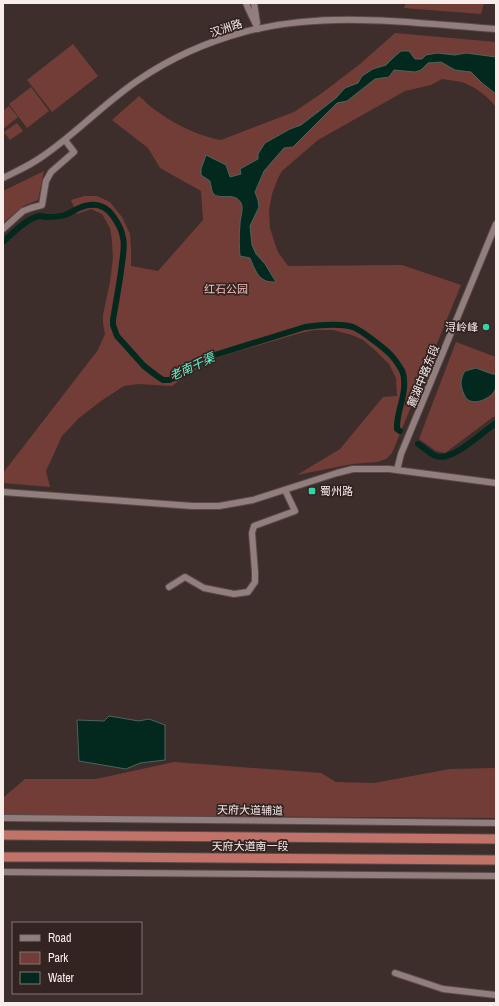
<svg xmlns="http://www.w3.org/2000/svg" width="499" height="1006" viewBox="0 0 499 1006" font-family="'Archivo Narrow','Noto Sans SC',sans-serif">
  <rect width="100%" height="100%" fill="#3d2e2c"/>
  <g fill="#733d37">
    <path d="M406,3H484L481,14L404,8Z"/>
    <path d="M395,33L496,42V107L488,98L475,88L462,82L442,79L431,85L405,91L318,140L282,171L278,178L272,194L269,211L270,228L275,244L278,252L288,266L402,265L461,285L392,453L386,459L377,462L352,464L297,475L340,449L383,397L397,396L396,378L389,364L376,351L363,340L352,335L333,330H314L297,334L212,359L205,362L172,386L138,384L124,386L101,401L79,418L62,436L46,471L50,487L3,483V473L98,350L105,334L103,323V315L110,282L113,258L112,241L110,228L102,214L91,209L77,214L71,200L84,196H97L110,202L122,217L130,234L131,248V266L158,271L203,220L201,191L160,168L148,148L112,120L139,96C145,101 151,108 158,112C174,124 201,137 221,140L294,112L322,93L360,64Z"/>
    <path d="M73,44L98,76L52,112L27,80Z"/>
    <path d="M31,87L49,111L27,128L9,104Z"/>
    <path d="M9,106L18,117L3,129V111Z"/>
    <path d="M17,123L23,131L10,140L4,132Z"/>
    <path d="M44,171L38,200L23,206L3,223V191Z"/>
    <path d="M456,342L493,356H496V417H493L445,453L436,451L419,439Z"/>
    <path d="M174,762L321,773L336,782L374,783L450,769L496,768V818L4,815V797L25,779H96Z"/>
  </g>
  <g fill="#03291f" stroke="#4c645c">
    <path d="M401,51H409L415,59H422L426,55L437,53L455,55L466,53L496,57V94L482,83L471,72L455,70L441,62L428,63L421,70L415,72L394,70L389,77L375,79L347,101L337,103L293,147L284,148L264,171L255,192L258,200L259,207L250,226L252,245L256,254L265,264L276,282C259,283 256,272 250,258L240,256C239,246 239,235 240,224C240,217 244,210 241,203C235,191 218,201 213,193C211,190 211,184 210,181L201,175V169L206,155L226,165L230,177L241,174L240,169L258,159V154L265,143L290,129L301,125L336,98L345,88L358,83L362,76L373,69L386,65L393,58Z"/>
    <path d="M476,368L492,374H496C496,379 497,386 495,390C491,398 477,405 468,400C464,397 461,387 461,383C461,379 463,374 465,371Z"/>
    <path d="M109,716L139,721L149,719L165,725V760L140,763L126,769L79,761L77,720L104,721Z"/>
  </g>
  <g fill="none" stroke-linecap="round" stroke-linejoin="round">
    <g stroke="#03291f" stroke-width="6">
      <path d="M3,242C12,234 28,217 40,216C42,216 44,217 46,217C52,217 59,217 65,215C73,212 81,205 90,205C100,204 108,209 113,216C118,223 122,230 123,238C125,246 123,255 122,263C120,282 116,301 113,320V325L117,336L144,366L157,376L163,380H169L174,378L205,358L305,327C319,325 339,323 353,327C361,330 384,348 390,354C394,358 398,364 401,369C403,372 404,377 404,381C406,397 396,412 397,429L400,431"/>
      <path d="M418,444C424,447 430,454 436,456C453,462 482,432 496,423"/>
    </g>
    <defs>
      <g id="minor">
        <path d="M246,3L248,8L258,29"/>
        <path d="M254,3L257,23"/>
        <path d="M3,178C17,171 31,165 43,156C77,133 105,102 140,79C171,58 207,42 244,32C326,10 413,23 496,29"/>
        <path d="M3,229L23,211L31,208L42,205L46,181L51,172L74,152L65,140"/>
        <path d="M397,470L401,454L496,224"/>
        <path d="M3,492L192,506H219L253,500L337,473L353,469H389L496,483"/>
        <path d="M169,587L185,577L204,588L234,594L248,592L255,582V572L252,533L254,526L295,511L285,490"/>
        <path d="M3,818L496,823"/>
        <path d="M3,872L496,876"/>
        <path d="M395,973L443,989L496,995"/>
      </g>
      <g id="highway">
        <path d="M3,835L496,839"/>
        <path d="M3,857H91L496,860"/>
      </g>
    </defs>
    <use href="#minor" stroke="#574a48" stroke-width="8"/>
    <use href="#highway" stroke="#574a48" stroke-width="11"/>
    <use href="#minor" stroke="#927f7d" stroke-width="6"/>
    <use href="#highway" stroke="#c27369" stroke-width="9"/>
  </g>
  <g fill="#2fd4aa" stroke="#332422" stroke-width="1.5">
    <circle cx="486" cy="327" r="4"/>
    <rect x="308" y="487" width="8" height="8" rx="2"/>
  </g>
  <g text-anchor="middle" stroke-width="3.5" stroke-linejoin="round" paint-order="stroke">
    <g font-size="11" fill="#f8edeb" stroke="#332422">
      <text transform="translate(226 28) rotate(-18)" y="4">汉洲路</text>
      <text transform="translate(423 376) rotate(-68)" y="4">麓湖中路东段</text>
      <text transform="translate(250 810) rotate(1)" y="4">天府大道辅道</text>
      <text x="250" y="850">天府大道南一段</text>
    </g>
    <g font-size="11" fill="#f3c1ba" stroke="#332422">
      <text x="226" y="293">红石公园</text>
    </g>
    <g font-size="11" fill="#f8edeb" stroke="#332422" text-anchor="end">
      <text x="478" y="331">浔岭峰</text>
      <text x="320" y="495" text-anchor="start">蜀州路</text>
    </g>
    <g font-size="12" font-style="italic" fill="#5efbce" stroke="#332422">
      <text transform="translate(192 367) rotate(-25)" y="4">老南干渠</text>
    </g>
  </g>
  <rect width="499" height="1006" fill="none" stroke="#f8edeb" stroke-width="8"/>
  <rect x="12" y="922" width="130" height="72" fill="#332422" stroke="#827472"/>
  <rect x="20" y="935" width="20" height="6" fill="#927f7d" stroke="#827472"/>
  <text x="48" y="942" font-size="12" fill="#f8edeb">Road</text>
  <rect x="20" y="952" width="20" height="12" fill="#733d37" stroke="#827472"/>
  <text x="48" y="962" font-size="12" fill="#f8edeb">Park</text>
  <rect x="20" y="972" width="20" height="12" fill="#03291f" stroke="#827472"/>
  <text x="48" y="982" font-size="12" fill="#f8edeb">Water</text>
</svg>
